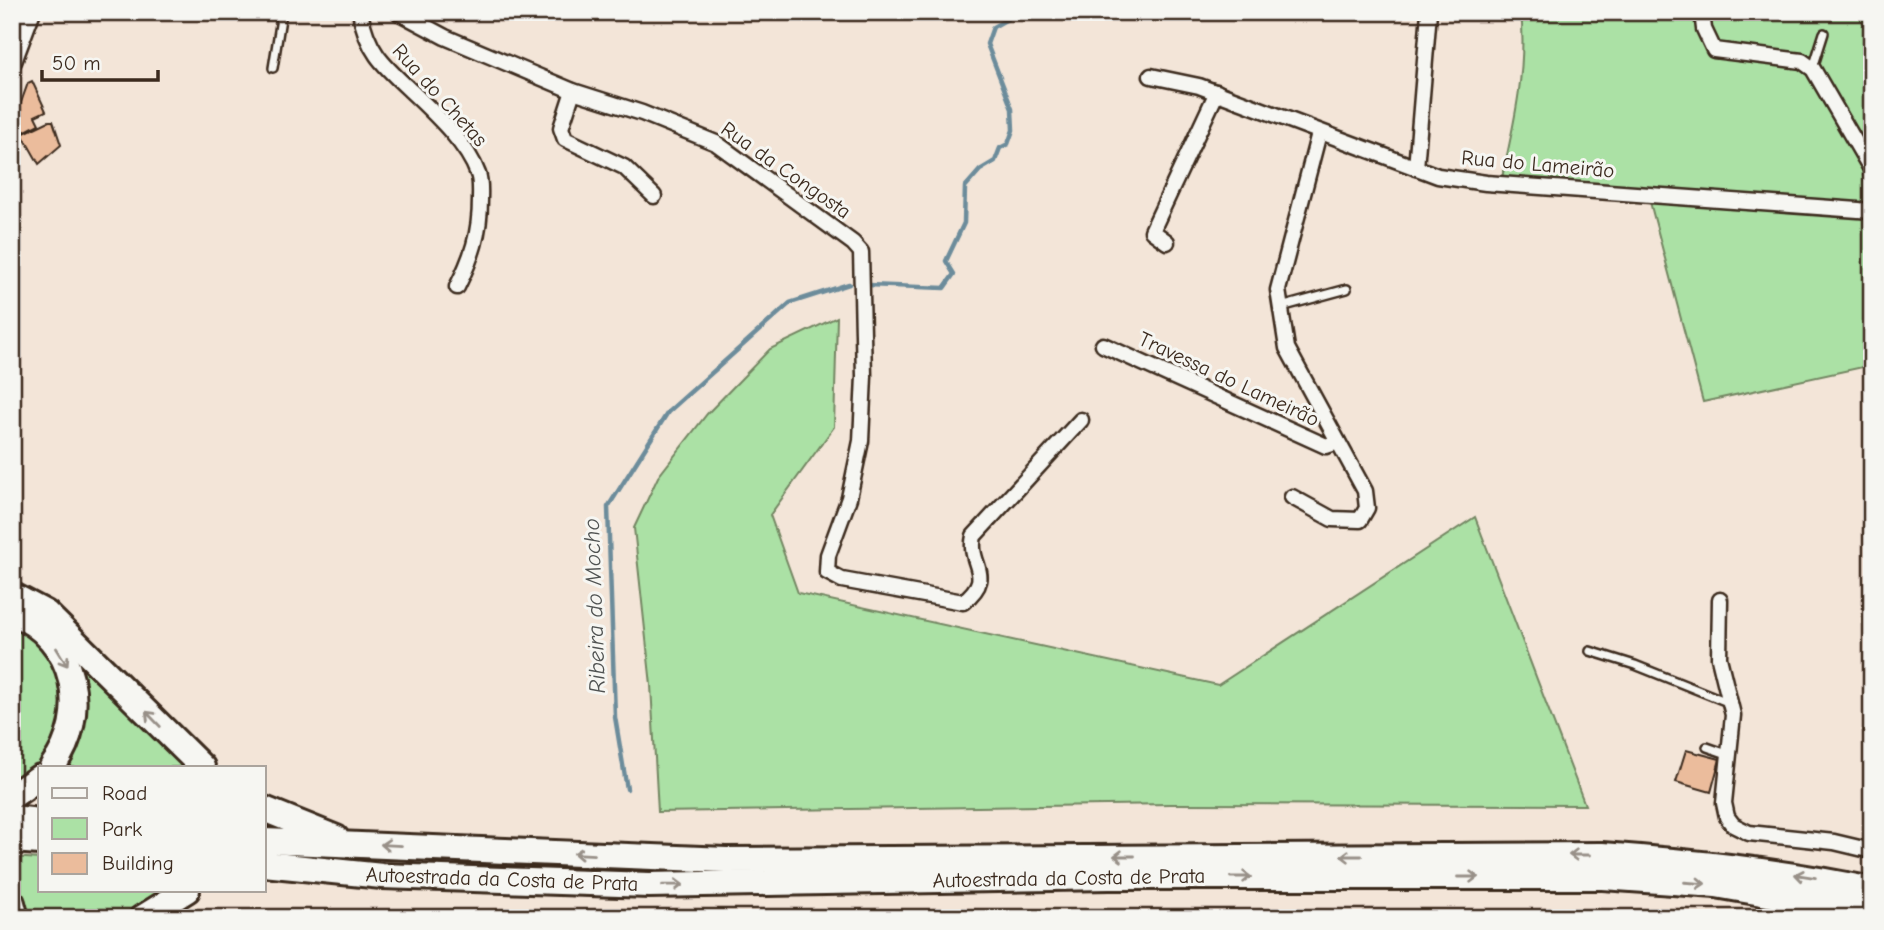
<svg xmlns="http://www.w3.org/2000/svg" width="1884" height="930" viewBox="0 0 1884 930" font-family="'Comic Neue',sans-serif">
  <rect width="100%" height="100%" fill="#f3e5d8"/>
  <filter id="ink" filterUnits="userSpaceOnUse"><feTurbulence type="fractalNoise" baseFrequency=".0143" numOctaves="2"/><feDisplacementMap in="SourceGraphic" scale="14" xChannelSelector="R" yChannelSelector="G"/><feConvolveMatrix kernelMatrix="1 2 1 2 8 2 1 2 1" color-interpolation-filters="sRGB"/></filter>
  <g filter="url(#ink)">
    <g fill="#abe1a5" stroke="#738662" stroke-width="2">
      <path d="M1521,12H1872V365L1703,402L1650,202L1502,178C1514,124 1527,68 1521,12Z"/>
      <path d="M837,317L834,427L770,515L798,593L1218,685L1475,517L1585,805L1171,804L658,812L651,685L634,528L658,477L707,414L770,349Z"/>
      <path d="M12,623C25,630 38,638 47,650C65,675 69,721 54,749C46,765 27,775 12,784Z"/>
      <path d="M67,651L82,660L190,767H60Z"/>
      <path d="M12,857L40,859V890H172L126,918H27C23,896 12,880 12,857Z"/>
    </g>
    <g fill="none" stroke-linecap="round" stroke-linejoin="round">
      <g stroke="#6c8c9b" stroke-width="4.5">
        <path d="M868,285L944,288L954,274L946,261L964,223L965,187L980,170L995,161L1000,148L1008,144L1013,130L1012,109L987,44L993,27L1009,18L1006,12"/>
        <path d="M627,789L615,717L608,507L668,412L790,303L849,284"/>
      </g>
    </g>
    <g fill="#ebbc9c" stroke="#3b2a1e" stroke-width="2">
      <path d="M32,81L46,111L35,116L39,124L22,133L15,119L28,83Z"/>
      <path d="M49,121H53L61,145L39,164L22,134Z"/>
      <path d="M1686,750L1720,759L1711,792L1676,782Z"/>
    </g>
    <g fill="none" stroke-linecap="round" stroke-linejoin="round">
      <defs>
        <g id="lane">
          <path d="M273,68L282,12"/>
          <path d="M1813,68L1824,33"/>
          <path d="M1281,307L1347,289"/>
          <path d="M1590,651L1635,665L1730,703"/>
          <path d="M1707,747L1730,755"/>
        </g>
        <g id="street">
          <path d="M360,12C367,51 383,65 411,91C434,113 467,143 478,174C481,181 480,192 480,200C480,234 472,257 457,287"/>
          <path d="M398,12L445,37L573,91L642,113L716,143L853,243L861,252L864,376L861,441L849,498L828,555L827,572L842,580L963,602C997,575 967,566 974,536L1081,420"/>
          <path d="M1702,12L1704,29L1714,50L1802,61L1813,69L1871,169L1872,176"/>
          <path d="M1151,76L1199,86L1438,176L1486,183L1872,211"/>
          <path d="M573,91L561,128L565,139L624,167L654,196"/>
          <path d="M1416,168L1429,12"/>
          <path d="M1167,242L1152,231L1217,92"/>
          <path d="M1103,345L1326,446L1338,442"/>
          <path d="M1292,497L1332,519L1360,520L1367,508L1365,491L1287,348L1278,290L1319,133"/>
          <path d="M1720,600L1719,658L1733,715L1724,803L1727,817L1733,825L1749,833L1834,842L1872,851"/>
        </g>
        <path id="secondary" d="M12,60L30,12"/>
        <g id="highway">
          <path d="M12,595L46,613L202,767"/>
          <path d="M12,613C77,637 91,715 52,767"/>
          <path d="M12,796L40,777"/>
          <path d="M264,809L336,838"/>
          <path d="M12,818L40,821"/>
          <path d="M12,840L40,842"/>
          <path d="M264,841L726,860L1602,855C1693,862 1782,871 1872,890"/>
          <path d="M264,864L382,876L649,885L1109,877H1603L1716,885L1872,912"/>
          <path d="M12,903L16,918"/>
          <path d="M142,918L187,890"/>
        </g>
      </defs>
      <use href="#lane" stroke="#3b2a1e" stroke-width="12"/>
      <use href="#street" stroke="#3b2a1e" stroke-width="19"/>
      <use href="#secondary" stroke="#3b2a1e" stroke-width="24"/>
      <use href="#highway" stroke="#3b2a1e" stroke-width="30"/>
      <use href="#lane" stroke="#f6f6f2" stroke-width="7"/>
      <use href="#street" stroke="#f6f6f2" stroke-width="14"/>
      <use href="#secondary" stroke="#f6f6f2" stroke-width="19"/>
      <use href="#highway" stroke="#f6f6f2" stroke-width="24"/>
    </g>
    <defs><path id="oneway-shaft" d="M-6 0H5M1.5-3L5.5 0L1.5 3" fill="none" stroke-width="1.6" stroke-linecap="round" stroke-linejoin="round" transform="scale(1.75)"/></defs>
    <g stroke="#989088">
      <use href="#oneway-shaft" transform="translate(62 657) rotate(58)"/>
      <use href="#oneway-shaft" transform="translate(153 719) rotate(-134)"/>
      <use href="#oneway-shaft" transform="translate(391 845) rotate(-177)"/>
      <use href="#oneway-shaft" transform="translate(584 854) rotate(-177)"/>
      <use href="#oneway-shaft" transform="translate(1579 855) rotate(180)"/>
      <use href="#oneway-shaft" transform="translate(1124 856) rotate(180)"/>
      <use href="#oneway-shaft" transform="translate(1351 856) rotate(180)"/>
      <use href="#oneway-shaft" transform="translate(1805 876) rotate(-171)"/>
      <use href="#oneway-shaft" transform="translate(1241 877)"/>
      <use href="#oneway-shaft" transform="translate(1468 877)"/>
      <use href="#oneway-shaft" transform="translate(1695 883) rotate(4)"/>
      <use href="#oneway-shaft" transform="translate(673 885) rotate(-1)"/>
    </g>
  </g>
  <g text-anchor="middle" stroke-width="6" stroke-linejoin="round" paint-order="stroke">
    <g font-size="21" fill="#3b2a1e" stroke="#f6f6f2">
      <text transform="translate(440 95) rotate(48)" y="7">Rua do Chetas</text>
      <text transform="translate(1538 164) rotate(5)" y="7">Rua do Lameirão</text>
      <text transform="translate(786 170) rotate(35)" y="7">Rua da Congosta</text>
      <text transform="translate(1229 379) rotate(25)" y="7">Travessa do Lameirão</text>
      <text transform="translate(1069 878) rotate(-1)" y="7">Autoestrada da Costa de Prata</text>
      <text transform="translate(502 879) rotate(2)" y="7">Autoestrada da Costa de Prata</text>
    </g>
    <g font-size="23" font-style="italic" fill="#505352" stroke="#f6f6f2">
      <text transform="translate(594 606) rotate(-92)" y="8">Ribeira do Mocho</text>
    </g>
  </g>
  <rect width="1884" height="930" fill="none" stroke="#f6f6f2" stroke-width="42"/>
  <rect x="21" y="21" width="1842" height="888" fill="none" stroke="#3b2a1e" stroke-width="2.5" filter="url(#ink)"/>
  <rect x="38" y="766" width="228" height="126" fill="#f6f6f2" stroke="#aba49d" stroke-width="2"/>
  <rect x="52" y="788" width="35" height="10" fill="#f6f6f2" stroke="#aba49d" stroke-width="2"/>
  <text x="102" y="800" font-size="21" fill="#3b2a1e">Road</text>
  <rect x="52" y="818" width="35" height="21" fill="#abe1a5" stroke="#aba49d" stroke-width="2"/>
  <text x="102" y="836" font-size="21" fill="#3b2a1e">Park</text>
  <rect x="52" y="853" width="35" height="21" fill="#ebbc9c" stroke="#aba49d" stroke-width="2"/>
  <text x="102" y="870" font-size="21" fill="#3b2a1e">Building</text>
  <path d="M42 70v10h116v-10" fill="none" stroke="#3b2a1e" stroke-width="3.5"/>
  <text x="52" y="70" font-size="21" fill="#3b2a1e" stroke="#f6f6f2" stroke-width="5" paint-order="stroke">50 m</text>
</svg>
